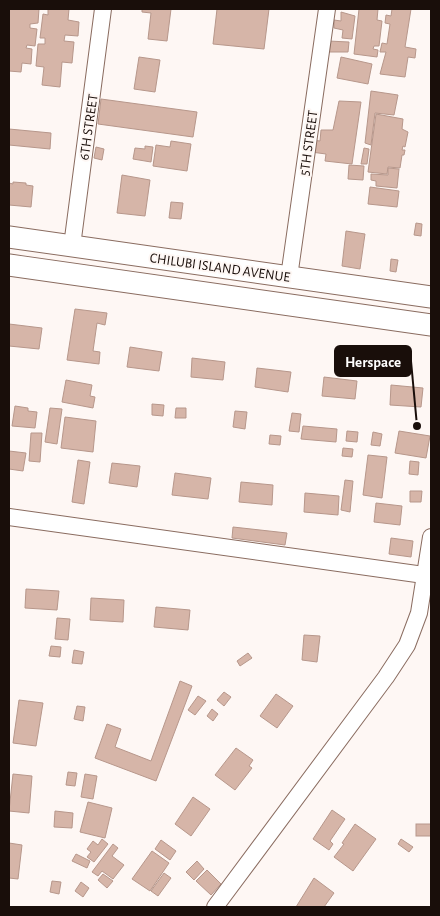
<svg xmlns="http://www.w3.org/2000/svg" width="440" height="916" viewBox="0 0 440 916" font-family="'Alegreya Sans',sans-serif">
  <rect width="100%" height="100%" fill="#fef7f4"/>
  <g fill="#d6b5a8" stroke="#b7978b">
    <path d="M9,9H39L38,23L30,24V28L37,29L35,46L27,45L26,48L32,49L31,64L22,63L21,72L9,71Z"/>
    <path d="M48,9H69L68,20L79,22L78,36L65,35L64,41L74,42L72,63L62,62L60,87L42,85L44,67L36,66L38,44H45V38H40L43,14L48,15Z"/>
    <path d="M142,9H171L167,41L148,39L151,13L142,12Z"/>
    <path d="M217,9H269L264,49L213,44Z"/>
    <path d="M359,9H378L377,20L382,21L379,46H374L373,49L378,50L377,57L354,54Z"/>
    <path d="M392,9H411L405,47L416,49L415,58L408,57L405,77L380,74L386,52H380L382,43L387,44L390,24L385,23L386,15L391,16Z"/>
    <path d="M341,12L355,16L352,39L342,38L343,30L334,28V20L341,21Z"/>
    <path d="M328,41L349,42L348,52H327Z"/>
    <path d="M139,57L160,60L155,92L134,89Z"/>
    <path d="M341,57L372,64L368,84L337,78Z"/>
    <path d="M371,91L398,95L394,115L375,113L371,145L365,143Z"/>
    <path d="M101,99L197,112L193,137L98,124Z"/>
    <path d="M339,101L361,102L352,164L325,161L326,154L311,152L312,140L320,141L321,130H333Z"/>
    <path d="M376,114L403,119L402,129L408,132L405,147L403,146L402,150H405L404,155H402L400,168L388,167L387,174L368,172Z"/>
    <path d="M9,129L51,133L50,149L9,145Z"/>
    <path d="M171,141L191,144L187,171L153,166L156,145L170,147Z"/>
    <path d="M145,146L153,147L151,162L133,159L135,148L145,149Z"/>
    <path d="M96,147L104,149L102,160L94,158Z"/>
    <path d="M364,148L369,149L367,164H361Z"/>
    <path d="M349,165L364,166L363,180L348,179Z"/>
    <path d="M388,168L399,169L397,188L376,186V181L371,180V174L388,175Z"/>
    <path d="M122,175L150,180L145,216L117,213Z"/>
    <path d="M13,182L26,183V185L33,186L31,207L9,205V183L13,184Z"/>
    <path d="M370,187L399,191L397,207L368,204Z"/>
    <path d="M171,202L183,203L181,219L169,218Z"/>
    <path d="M416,223L422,224L421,236L414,235Z"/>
    <path d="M346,231L365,234L360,269L342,266Z"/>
    <path d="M391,259L398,260L396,272L390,271Z"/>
    <path d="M75,309L107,313L105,325L97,323L93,351L100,352L99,364L67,360Z"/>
    <path d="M9,324L42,328L39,349L9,346Z"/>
    <path d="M130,347L162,352L159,371L127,367Z"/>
    <path d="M192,358L225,362L223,380L191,377Z"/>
    <path d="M257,368L291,372L288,392L255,387Z"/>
    <path d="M324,377L357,381L355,399L322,396Z"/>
    <path d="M66,380L92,385L90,396L95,397L93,408L62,402Z"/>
    <path d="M391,385L423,388L421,407L390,405Z"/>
    <path d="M152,404L164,405L163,416L152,415Z"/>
    <path d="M15,406L28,408V411L37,412L35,428L12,426Z"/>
    <path d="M50,408L62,409L57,444L45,442Z"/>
    <path d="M176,408H186V418H175Z"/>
    <path d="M235,411L247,412L245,429L233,427Z"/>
    <path d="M292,413L301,414L299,432L289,431Z"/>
    <path d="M65,417L96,421L93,452L61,448Z"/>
    <path d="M303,426L337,429L336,442L301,439Z"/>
    <path d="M347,431L358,432L357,442L346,441Z"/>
    <path d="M399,431L430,436L426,458L395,453Z"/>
    <path d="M373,432L382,434L380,446L371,445Z"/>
    <path d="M31,433H42L40,462L29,461Z"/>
    <path d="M270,435L281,436L280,445L269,444Z"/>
    <path d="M343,448L353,449L352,457L342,456Z"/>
    <path d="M9,451L26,453L23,471L9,469Z"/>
    <path d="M368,455L387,457L382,498L363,495Z"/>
    <path d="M78,460L90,462L84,504L72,502Z"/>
    <path d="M410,461L419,462L418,475L409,474Z"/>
    <path d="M112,463L140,466L137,487L109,483Z"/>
    <path d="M175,473L211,478L208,499L172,495Z"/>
    <path d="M345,480L353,481L350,512L341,510Z"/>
    <path d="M241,482L273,485L272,505L239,502Z"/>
    <path d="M410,491H422L421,502H410Z"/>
    <path d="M305,493L339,496L338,515L304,512Z"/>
    <path d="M376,503L402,506L400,525L374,522Z"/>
    <path d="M233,527L287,533L285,545L232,538Z"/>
    <path d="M391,538L413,541L411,557L389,554Z"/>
    <path d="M26,589L59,591L57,610L25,608Z"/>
    <path d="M91,598L124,600L123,622L90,620Z"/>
    <path d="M156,607L190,610L188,630L154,627Z"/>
    <path d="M57,618L70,619L68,640L55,639Z"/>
    <path d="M304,635L320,636L317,662L302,660Z"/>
    <path d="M51,646L61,647L60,657L49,656Z"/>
    <path d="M74,650L84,652L82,664L72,663Z"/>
    <path d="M248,653L252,658L240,666L237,661Z"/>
    <path d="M180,681L192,686L156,781L95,758L107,724L121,729L115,747L151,761Z"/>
    <path d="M224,692L231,697L224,706L217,700Z"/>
    <path d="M276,694L293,706L277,728L260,716Z"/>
    <path d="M198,696L206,701L195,715L188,710Z"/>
    <path d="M19,700L43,703L36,746L13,743Z"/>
    <path d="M77,706L85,707L83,721L74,719Z"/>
    <path d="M212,709L218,714L213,721L207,716Z"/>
    <path d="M236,748L253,760L249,766L252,768L235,790L215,775Z"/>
    <path d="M68,772L77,773L75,786L66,785Z"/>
    <path d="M13,774L32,776L29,813L9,811Z"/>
    <path d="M85,774L97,776L93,799L81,797Z"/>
    <path d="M193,797L210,809L191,836L175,824Z"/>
    <path d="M88,802L112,808L105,838L80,832Z"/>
    <path d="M332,810L345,819L330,841L333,844L329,850L313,839Z"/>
    <path d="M55,811L73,813L72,828L54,827Z"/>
    <path d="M355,824L376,839L353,871L334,857L344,844L342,843Z"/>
    <rect x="416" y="824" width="15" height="12"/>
    <path d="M102,839L108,844L94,862L87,857L91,852L87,849L93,841L98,845Z"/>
    <path d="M401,839L413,847L409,852L398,844Z"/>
    <path d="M161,840L176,851L170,860L155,849Z"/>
    <path d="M9,843L22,845L18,879L9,878Z"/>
    <path d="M113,844L118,848L112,856L124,865L113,879L102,871L98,876L92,872Z"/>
    <path d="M152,851L169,863L150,891L132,879Z"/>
    <path d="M76,854L90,861L87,868L72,861Z"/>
    <path d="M197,861L204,869L194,880L186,872Z"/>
    <path d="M207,870L221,884L211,895L196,881Z"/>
    <path d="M164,873L171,878L158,896L151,891Z"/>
    <path d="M103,874L113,881L107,888L98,880Z"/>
    <path d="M314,878L334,893L324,907H296Z"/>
    <path d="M52,881L61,882L59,894L50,892Z"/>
    <path d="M81,882L89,888L83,897L75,891Z"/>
  </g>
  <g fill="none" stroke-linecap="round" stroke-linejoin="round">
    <defs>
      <g id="minor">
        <path d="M72,246L103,9"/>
        <path d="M289,277L327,9"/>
        <path d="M9,517L431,576"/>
        <path d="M215,907L386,677L407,645L419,613L431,537"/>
      </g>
      <g id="tertiary">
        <path d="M9,237L431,297"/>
        <path d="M9,265L431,325"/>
      </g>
    </defs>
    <use href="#minor" stroke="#8a6c60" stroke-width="18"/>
    <use href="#tertiary" stroke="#8a6c60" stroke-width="23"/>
    <use href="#minor" stroke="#fff" stroke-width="16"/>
    <use href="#tertiary" stroke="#fff" stroke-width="21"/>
  </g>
  <g text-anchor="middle" stroke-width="4" stroke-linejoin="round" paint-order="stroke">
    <g font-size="14" fill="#190e0a" stroke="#fef7f4">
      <text transform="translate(88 127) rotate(-82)" y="5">6TH STREET</text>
      <text transform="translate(308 143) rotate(-82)" y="5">5TH STREET</text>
      <text transform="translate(220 267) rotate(8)" y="5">CHILUBI ISLAND AVENUE</text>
    </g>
  </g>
  <path fill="none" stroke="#190e0a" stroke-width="2" d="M417 426L411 361"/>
  <circle fill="#190e0a" stroke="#fef7f4" stroke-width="2" cx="417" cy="426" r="5"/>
  <rect fill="#190e0a" stroke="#190e0a" stroke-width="2" x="335" y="346" width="76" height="30" rx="5"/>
  <g font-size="15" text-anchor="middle" font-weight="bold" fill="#fff">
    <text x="373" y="367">Herspace</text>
  </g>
  <rect width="440" height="916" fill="none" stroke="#190e0a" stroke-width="20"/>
</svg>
